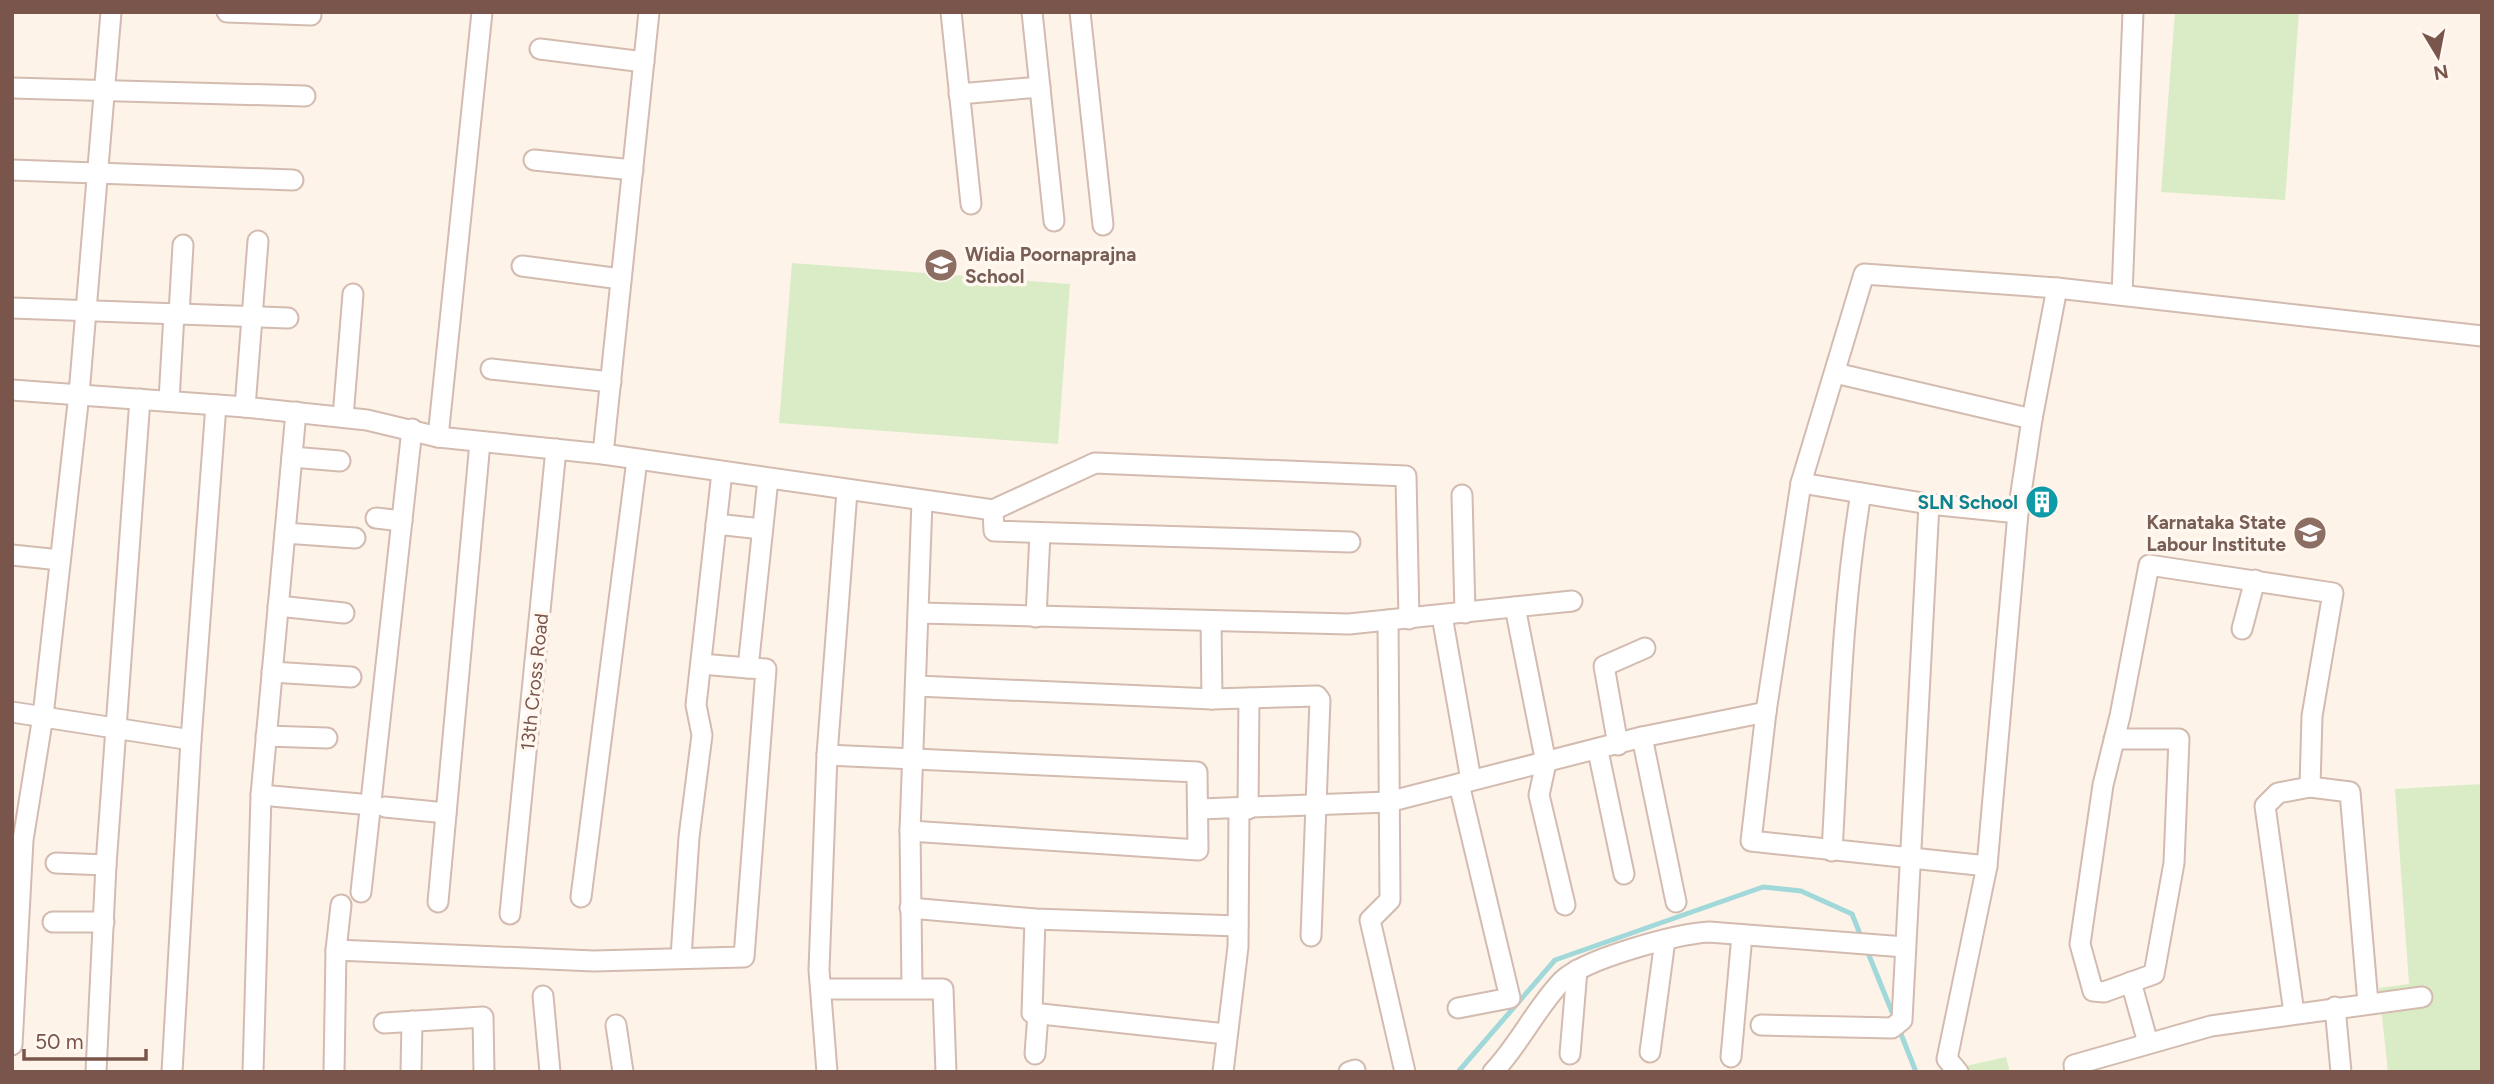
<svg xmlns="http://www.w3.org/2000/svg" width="2494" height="1084" viewBox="0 0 2494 1084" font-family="Figtree,sans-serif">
  <rect width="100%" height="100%" fill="#fdf3e8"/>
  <g fill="#daecc6">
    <path d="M2175,12H2299L2285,200L2161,192Z"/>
    <path d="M792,263L1070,284L1058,444L779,423Z"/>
    <path d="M2482,784V1072H2388L2379,988L2409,984L2395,789Z"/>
    <path d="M2006,1057L2010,1072H1939Z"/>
  </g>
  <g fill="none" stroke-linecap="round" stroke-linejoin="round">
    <g stroke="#a1d8da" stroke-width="5">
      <path d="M1866,948L1894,1017"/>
      <path d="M1899,1029L1916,1072"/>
      <path d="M1458,1072L1555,960L1763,887L1801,891L1852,914L1862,939"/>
    </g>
    <defs>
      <g id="minor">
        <path d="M227,12L311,15"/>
        <path d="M951,12L971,204"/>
        <path d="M1032,12L1054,221"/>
        <path d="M1080,12L1103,225"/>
        <path d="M540,49L644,62"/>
        <path d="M12,88L305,96"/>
        <path d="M959,94L1040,87"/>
        <path d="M534,160L633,170"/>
        <path d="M12,170L293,180"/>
        <path d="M522,266L621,279"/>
        <path d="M2122,295L2133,12"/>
        <path d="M12,308L288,318"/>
        <path d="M179,314L183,245"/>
        <path d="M491,369L611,382"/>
        <path d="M1835,373L2032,419"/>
        <path d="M12,390L245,407L367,420L438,437L603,454L993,510L994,531L1350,542"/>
        <path d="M169,400L174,314"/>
        <path d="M245,407L258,241"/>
        <path d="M343,417L353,294"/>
        <path d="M438,437L482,12"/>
        <path d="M603,454L649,12"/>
        <path d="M292,457L340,461"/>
        <path d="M1801,483L1929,504L2018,513"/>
        <path d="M1462,495L1465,613"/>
        <path d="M993,510L1095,463L1406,476L1409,619"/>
        <path d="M376,518L402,521"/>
        <path d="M716,524L762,529"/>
        <path d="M285,533L355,538"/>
        <path d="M12,555L60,560"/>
        <path d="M278,606L344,613"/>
        <path d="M1515,607L1546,763L1539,795L1565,905"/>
        <path d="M919,613L1349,624L1572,601"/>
        <path d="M1442,616L1471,780"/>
        <path d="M1036,617L1040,533"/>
        <path d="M1388,620L1390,900L1370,920L1405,1072"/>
        <path d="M1211,621L1212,699"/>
        <path d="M2242,629L2255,580"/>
        <path d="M701,664L748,668"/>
        <path d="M272,672L351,677"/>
        <path d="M917,686L1212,699L1317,696L1320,700L1311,936"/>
        <path d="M12,712L191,740"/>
        <path d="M266,736L327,738"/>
        <path d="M1642,737L1676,902"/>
        <path d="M2114,739H2179L2174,863L2154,974L2104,992L2093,991L2080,944L2103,785L2120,716L2149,565L2333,593L2312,716L2310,787L2278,793L2265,806L2294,1013"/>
        <path d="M1618,745L1604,666L1645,648"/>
        <path d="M1598,751L1624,874"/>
        <path d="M827,755L1197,772L1198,850L910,831"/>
        <path d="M2310,787L2350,792L2368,1003"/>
        <path d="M261,795L371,805"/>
        <path d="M385,807L446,813"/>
        <path d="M1200,809L1388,802L1642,737L1766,712"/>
        <path d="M1248,809L1249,698"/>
        <path d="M1832,851C1839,732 1841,611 1861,493"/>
        <path d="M56,863L106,865"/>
        <path d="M1987,866L1751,841L1766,712L1801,483L1864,274L2057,288L2482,336"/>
        <path d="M361,892L412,429"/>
        <path d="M581,897L637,460"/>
        <path d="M438,902L480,442"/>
        <path d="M910,908L1035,919L1238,926"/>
        <path d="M510,914L556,449"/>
        <path d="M1035,919L1032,1013L1226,1034"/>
        <path d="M53,922H104"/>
        <path d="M336,950L341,905"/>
        <path d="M681,957L689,837L702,735L696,705L722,472"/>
        <path d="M2131,982L2148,1043"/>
        <path d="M912,987L910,831L922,501"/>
        <path d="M821,989H943L946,1072"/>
        <path d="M543,996L550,1072"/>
        <path d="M2335,1007L2341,1072"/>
        <path d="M1458,1008L1510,998L1459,784"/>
        <path d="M384,1023L483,1017L484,1072"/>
        <path d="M616,1025L623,1072"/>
        <path d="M1761,1025L1892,1028L1902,1020L1929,504"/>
        <path d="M12,1045L23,840L43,716L79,394L111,12"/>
        <path d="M1650,1052L1665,940"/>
        <path d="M1035,1054L1038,1014"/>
        <path d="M1570,1054L1577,970"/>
        <path d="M1731,1057L1742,935"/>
        <path d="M96,1072L106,865L140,399"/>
        <path d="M172,1072L191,740L216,405"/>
        <path d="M253,1072L261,795L296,412"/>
        <path d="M334,1072L336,950L594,961L744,957L766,669L748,668L768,479"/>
        <path d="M411,1072L412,1021"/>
        <path d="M827,1072L819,970L827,755L847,491"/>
        <path d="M1223,1072L1238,947L1239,809"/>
        <path d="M1349,1072L1355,1070"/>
        <path d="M1493,1072C1519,1045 1536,1008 1562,981C1584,959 1676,934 1709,932L1905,947"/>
        <path d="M1958,1072L1947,1059L1987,866L2018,513L2032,419L2057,288"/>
        <path d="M2075,1072L2074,1065L2211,1026L2422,997"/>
      </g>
    </defs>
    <use href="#minor" stroke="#d3bbb0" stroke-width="23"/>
    <use href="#minor" stroke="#fff" stroke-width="19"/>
  </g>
  <defs>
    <symbol id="school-disc" viewBox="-11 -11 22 22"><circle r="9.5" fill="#8d6e63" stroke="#fff7f0"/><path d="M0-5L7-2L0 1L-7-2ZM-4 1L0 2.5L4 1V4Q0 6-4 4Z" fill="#fff"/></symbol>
    <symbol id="building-disc" viewBox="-11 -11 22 22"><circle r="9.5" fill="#0f9aa8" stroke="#fff7f0"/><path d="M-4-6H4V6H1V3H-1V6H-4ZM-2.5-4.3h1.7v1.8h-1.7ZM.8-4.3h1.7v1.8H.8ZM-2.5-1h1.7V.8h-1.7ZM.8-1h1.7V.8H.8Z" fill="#fff"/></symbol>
    <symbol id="university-disc" viewBox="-11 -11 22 22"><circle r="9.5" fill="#8d6e63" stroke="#fff7f0"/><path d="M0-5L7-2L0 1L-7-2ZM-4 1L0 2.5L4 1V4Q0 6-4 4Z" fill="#fff"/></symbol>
  </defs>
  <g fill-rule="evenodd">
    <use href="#school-disc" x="922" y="246" width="38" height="38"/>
    <use href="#building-disc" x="2023" y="483" width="38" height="38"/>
    <use href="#university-disc" x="2291" y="514" width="38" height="38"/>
  </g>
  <g text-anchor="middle" stroke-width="7" stroke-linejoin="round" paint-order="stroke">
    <g font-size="19" font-weight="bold" fill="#785e54" stroke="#fff7f0" text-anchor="start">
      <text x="965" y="261">Widia Poornaprajna<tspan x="965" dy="22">School</tspan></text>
      <text x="2286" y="529" text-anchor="end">Karnataka State<tspan x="2286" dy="22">Labour Institute</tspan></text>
    </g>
    <g font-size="19" font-weight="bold" fill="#0d838f" stroke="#fff7f0" text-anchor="end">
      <text x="2018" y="509">SLN School</text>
    </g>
    <g font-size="19" fill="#79554b" stroke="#fff7f0">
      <text transform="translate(534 682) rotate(-84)" y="7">13th Cross Road</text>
    </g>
  </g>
  <rect width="2494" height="1084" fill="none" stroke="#79554b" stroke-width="28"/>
  <g transform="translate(2438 56) rotate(170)" stroke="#fff7f0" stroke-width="5" paint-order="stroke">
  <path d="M0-5L12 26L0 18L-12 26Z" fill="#79554b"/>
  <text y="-10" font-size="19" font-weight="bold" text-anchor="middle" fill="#79554b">N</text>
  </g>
  <path d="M24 1049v10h122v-10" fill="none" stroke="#79554b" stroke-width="3.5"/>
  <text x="35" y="1049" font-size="21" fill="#79554b" stroke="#fff7f0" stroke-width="5" paint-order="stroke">50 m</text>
</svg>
